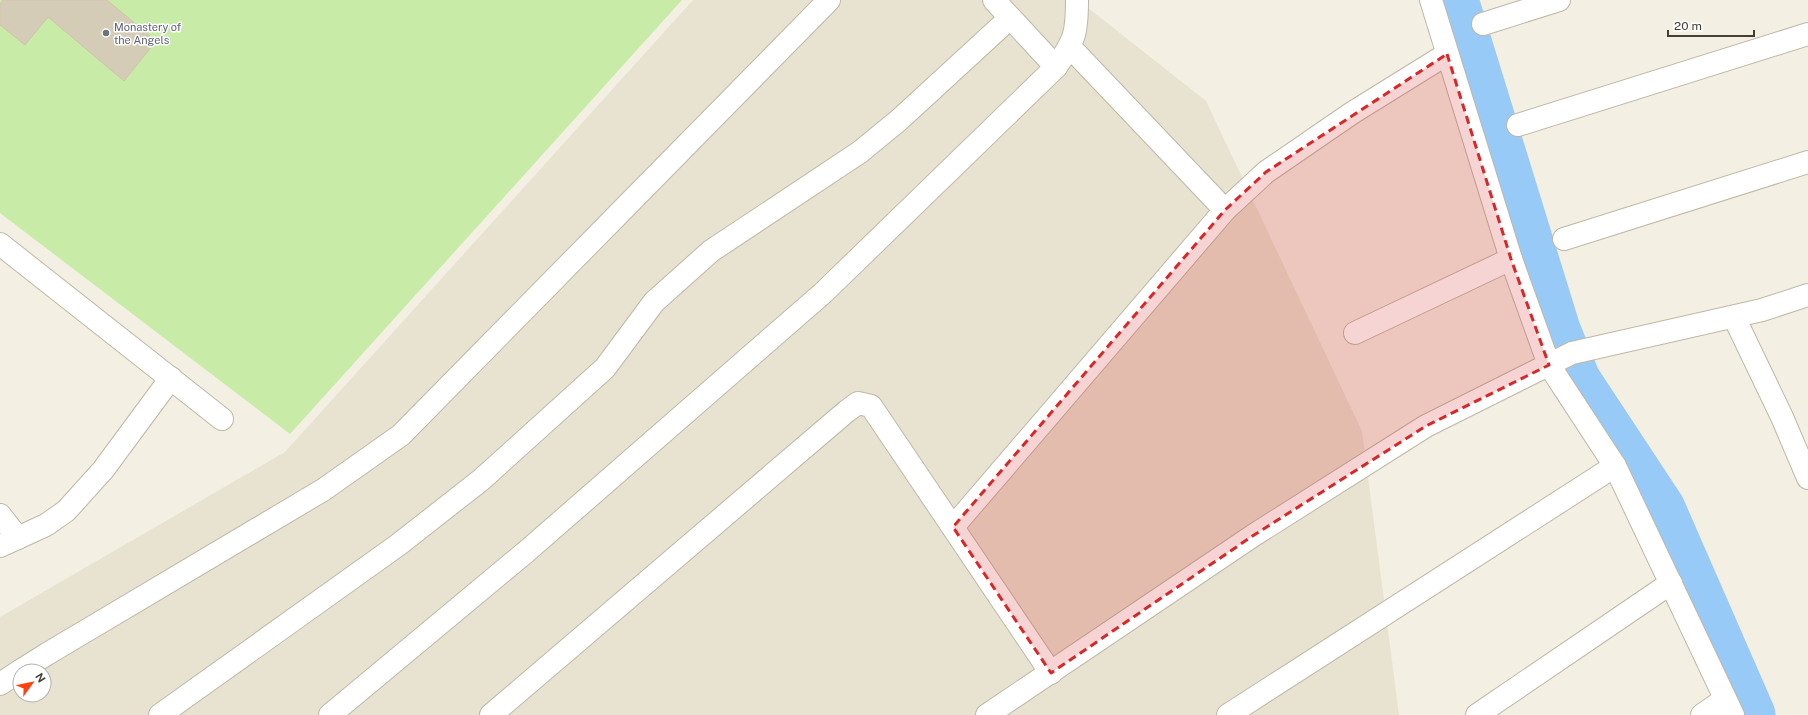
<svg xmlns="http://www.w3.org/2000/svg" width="1808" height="715" viewBox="0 0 1808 715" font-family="'Public Sans',sans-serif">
  <rect width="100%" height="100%" fill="#f3efe3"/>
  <path fill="#e8e2d0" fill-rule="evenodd" d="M693,0H1078L1206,101L1362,431L1399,715H0V617L285,452ZM20,671H44V695H20Z"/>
  <path fill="#c8eca7" d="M0,0H682L290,434L0,213Z"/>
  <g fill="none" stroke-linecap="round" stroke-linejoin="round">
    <path stroke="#98caf7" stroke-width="51" d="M1453,0L1555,330L1575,380L1660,509L1750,715"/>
  </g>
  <path fill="#d5ccb7" stroke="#d1c4aa" d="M3,0H107L156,41L124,81L48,17L25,45L0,25V4Z"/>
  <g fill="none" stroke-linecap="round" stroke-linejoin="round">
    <defs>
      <g id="minor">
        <path d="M994,0L1056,67"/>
        <path d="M1431,0L1511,259L1549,365L1615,466L1733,715"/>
        <path d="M1483,24L1559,0"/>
        <path d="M1070,47L1225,210"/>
        <path d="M1518,125L1808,34"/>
        <path d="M1564,239L1808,162"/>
        <path d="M0,244L222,419"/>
        <path d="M1734,317L1782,417L1808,478"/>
        <path d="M1355,333L1511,259"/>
        <path d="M0,515L18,538"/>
        <path d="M953,527L1225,210L1266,172L1352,113L1447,54"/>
        <path d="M0,546L46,525L66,511L103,470L171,378"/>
        <path d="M20,671L47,654L323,490L401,435L829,0"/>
        <path d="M0,684L20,671"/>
        <path d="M160,715L398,545L481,480L605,368L654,302L711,251L860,152L899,120L1010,18"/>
        <path d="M330,715L527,551L823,293L1056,67C1075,40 1077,33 1077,0"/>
        <path d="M491,715L847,411L858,403L871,406L1051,673"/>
        <path d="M987,715L1254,535L1426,426L1572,353L1762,310L1808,295"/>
        <path d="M1228,715L1615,466"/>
        <path d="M1477,715L1671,583"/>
        <path d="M1702,715L1725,699"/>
      </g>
    </defs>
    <use href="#minor" stroke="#bfb8a5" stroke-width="24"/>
    <use href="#minor" stroke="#fff" stroke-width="22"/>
  </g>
  <path fill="#d62828" fill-opacity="0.2" stroke="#d62828" stroke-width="3" stroke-dasharray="8 5" stroke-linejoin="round" d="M1447,54L1511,259L1549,365L1426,426L1254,535L1051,673L953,527L1225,210L1266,172Z"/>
  <circle fill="#6b7280" stroke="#fff" stroke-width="1.5" cx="106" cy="33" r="4"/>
  <g text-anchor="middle" stroke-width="3" stroke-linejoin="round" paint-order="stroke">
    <g font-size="11" fill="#5b616d" stroke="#fff" text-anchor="start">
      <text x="114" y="31">Monastery of<tspan x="114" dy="13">the Angels</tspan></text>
    </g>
  </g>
  <g transform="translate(32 683) rotate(57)"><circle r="19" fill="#ffffff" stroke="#b5b2ad"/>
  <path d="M0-3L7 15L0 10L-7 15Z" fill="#ff420e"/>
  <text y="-6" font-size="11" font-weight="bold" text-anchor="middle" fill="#453f33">N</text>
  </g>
  <path d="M1668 30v6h86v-6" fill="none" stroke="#453f33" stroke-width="2"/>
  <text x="1674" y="30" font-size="12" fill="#453f33" stroke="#ffffff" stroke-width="3" paint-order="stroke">20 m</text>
</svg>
